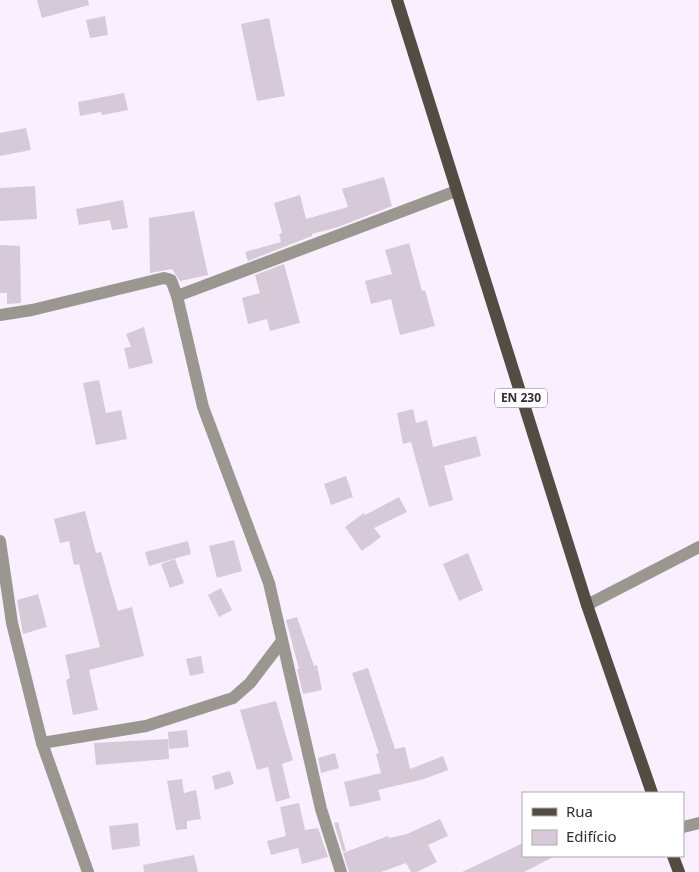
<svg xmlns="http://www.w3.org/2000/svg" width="699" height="872" viewBox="0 0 699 872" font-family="'Noto Sans',sans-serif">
  <rect width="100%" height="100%" fill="#faeffe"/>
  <g fill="#d7cad8">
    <path d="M37,0H88L89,5L42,18Z"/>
    <path d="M105,16L108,35L90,38L86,20Z"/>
    <path d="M269,18L285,96L257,101L241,24Z"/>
    <path d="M124,93L128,110L102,115L101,112L80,116L78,102Z"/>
    <path d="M26,128L31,150L0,156V133Z"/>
    <path d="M384,177L392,206L338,227L312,234V236L248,261L245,252L281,242L279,234L282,233L274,203L300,195L306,219L348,207L342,189Z"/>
    <path d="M35,186L37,219L0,221V188Z"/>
    <path d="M123,200L128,228L112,230L110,220L79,225L76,209Z"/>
    <path d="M194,211L208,275L180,281L172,269L150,273L149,218Z"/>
    <path d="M409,243L422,291L425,290L435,326L400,335L391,299L371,304L365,281L392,274L385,250Z"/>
    <path d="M0,245L20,246L21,303L7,304V293H0Z"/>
    <path d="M284,264L300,323L270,331L267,319L248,324L242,298L260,293L255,275Z"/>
    <path d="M144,327L153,363L129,369L124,348L131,347L126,334Z"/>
    <path d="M99,380L106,413L121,410L127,439L96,445L83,383Z"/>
    <path d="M413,409L416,423L427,420L433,447L476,436L481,456L444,466L453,500L429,507L411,442L403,444L397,413Z"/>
    <path d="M346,476L353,497L331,505L324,484Z"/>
    <path d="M399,497L407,512L374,528L381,537L362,551L345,527L364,513L365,515Z"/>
    <path d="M85,511L96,553L101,552L118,611L132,607L144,656L89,670L98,710L73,715L66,680L70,678L65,655L100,647L79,564L74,565L69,541L60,543L54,519Z"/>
    <path d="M234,540L242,571L217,578L209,546Z"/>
    <path d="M188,541L191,554L149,566L145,552Z"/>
    <path d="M468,553L483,590L459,601L443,564Z"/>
    <path d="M175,559L184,583L170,588L161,564Z"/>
    <path d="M221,588L232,610L219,617L208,595Z"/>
    <path d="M38,594L47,627L23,634L17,600Z"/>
    <path d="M297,617L314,666L317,665L322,690L303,694L297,669H299L286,620Z"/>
    <path d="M201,656L204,673L190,676L186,659Z"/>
    <path d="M368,668L395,749L405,747L410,769L443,756L448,770L424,779L378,790L381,800L350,807L344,782L381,773L376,754L379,753L352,673Z"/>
    <path d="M276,701L293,760L282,764L290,798L276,802L268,767L257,770L240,710Z"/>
    <path d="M187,730L189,747L169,749L168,732Z"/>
    <path d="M168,739L169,759L96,765L94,743Z"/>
    <path d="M335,753L339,768L321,773L318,758Z"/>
    <path d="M230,771L234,784L215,790L212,776Z"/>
    <path d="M182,779L184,793L196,790L201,819L187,821V829L176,830L167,781Z"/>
    <path d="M299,803L305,830L318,828L328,857L302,864L298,848L271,855L267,841L286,836L280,807Z"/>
    <path d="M440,819L448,836L428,845L437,862L417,872H411L406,863L381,872H349L343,853L388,836L389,838L407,834Z"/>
    <path d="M338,822L346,851L343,852L334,823Z"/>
    <path d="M138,823L140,846L112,850L109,826Z"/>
    <path d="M523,843V856H555L524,872H462Z"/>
    <path d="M194,855L198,872H144L143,865Z"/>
  </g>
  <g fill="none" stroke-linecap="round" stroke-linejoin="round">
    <g stroke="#9a9790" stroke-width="12">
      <path d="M0,315L32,310L164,278L171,280L177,296"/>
      <path d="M0,541L12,623L42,743L88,872"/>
      <path d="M587,605L699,547"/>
      <path d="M42,743L146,726L233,698L250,683L282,641"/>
      <path d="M683,827L699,823"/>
      <path d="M341,872L321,809L269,583L203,407L177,296L456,191"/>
    </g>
    <g stroke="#524d42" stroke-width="12">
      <path d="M397,0L587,605L652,793"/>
      <path d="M673,856L679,872"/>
    </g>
  </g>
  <g text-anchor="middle" stroke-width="4.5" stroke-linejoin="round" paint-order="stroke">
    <rect fill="#fff" stroke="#6f6c70" stroke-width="1" x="495" y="388.5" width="52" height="19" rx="4"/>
    <g font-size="12" font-weight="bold" fill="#312d33">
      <text x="521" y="402">EN 230</text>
    </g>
  </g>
  <rect x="522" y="792" width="162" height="65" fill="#ffffff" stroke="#adabad"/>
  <rect x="532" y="808" width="25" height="8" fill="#524d42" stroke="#adabad"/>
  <text x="566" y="817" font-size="15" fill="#312d33">Rua</text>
  <rect x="532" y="830" width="25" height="15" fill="#d7cad8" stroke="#adabad"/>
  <text x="566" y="842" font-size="15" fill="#312d33">Edifício</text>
</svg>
